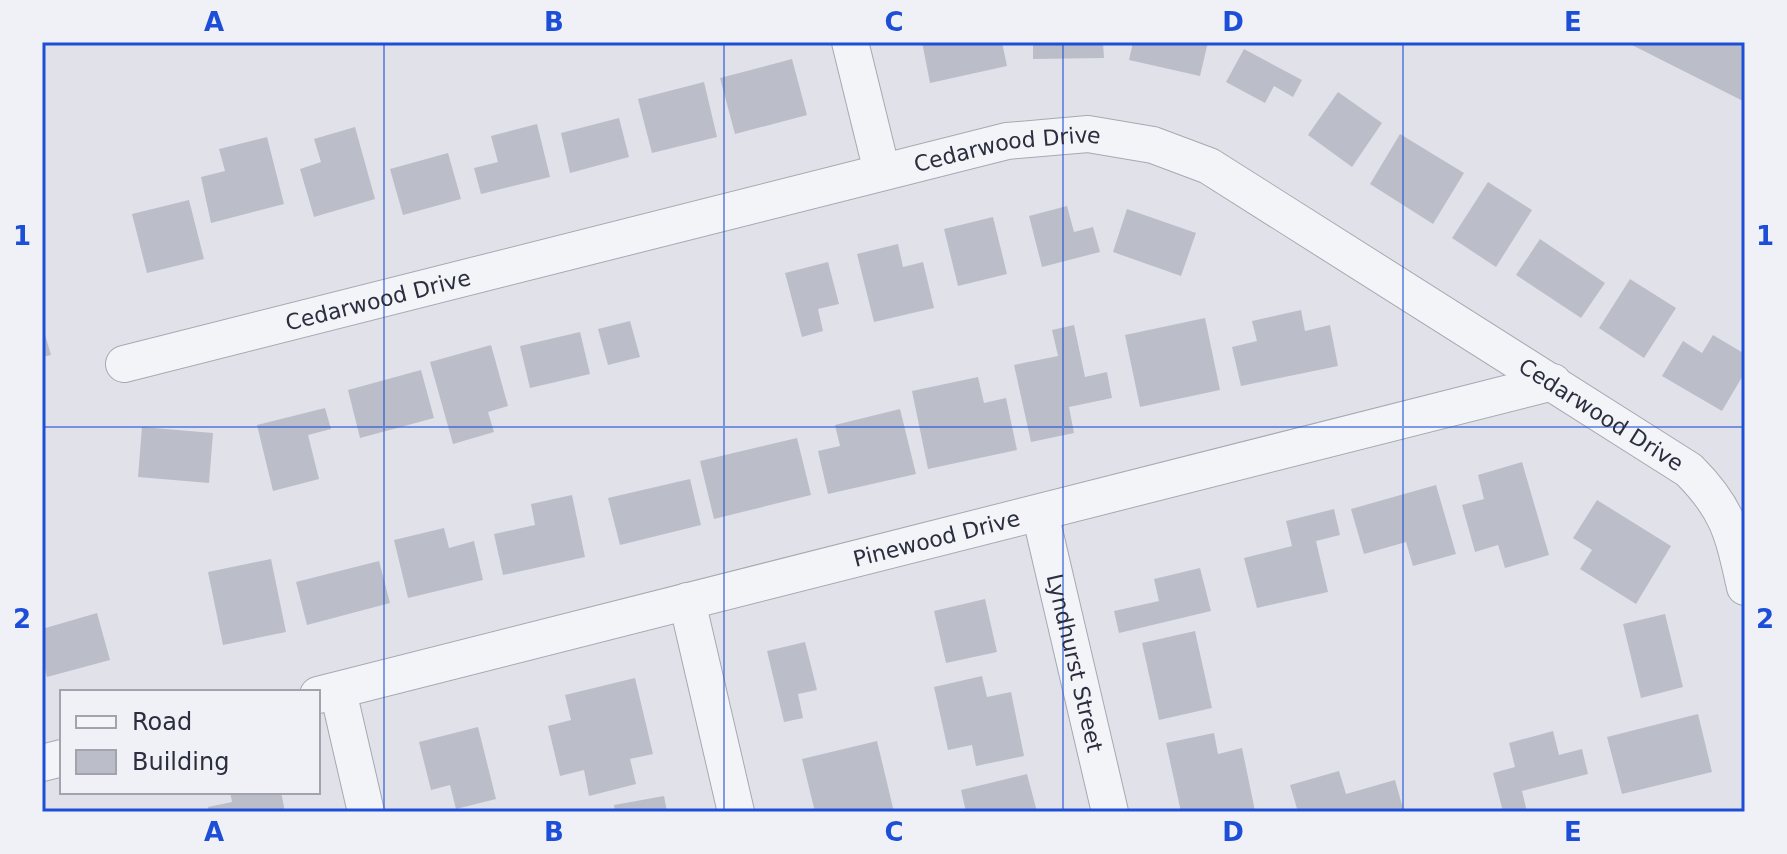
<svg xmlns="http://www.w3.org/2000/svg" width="1787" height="854" viewBox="0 0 1787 854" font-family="'DejaVu Sans',sans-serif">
  <rect width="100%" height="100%" fill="#e1e2e9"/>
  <g fill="#bbbdc8">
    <path d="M922,42H1002L1007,66L930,83Z"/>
    <path d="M1033,42H1103L1104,58L1033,59Z"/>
    <path d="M1133,42H1208L1200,76L1129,60Z"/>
    <path d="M1626,42H1745V102Z"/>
    <path d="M1244,49L1302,80L1293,97L1274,86L1265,103L1226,82Z"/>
    <path d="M792,59L807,115L735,134L720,78Z"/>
    <path d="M704,82L717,137L652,153L638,99Z"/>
    <path d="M1338,92L1382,123L1352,167L1308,135Z"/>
    <path d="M619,118L629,157L570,173L561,133Z"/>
    <path d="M537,124L550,177L481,194L474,168L498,162L491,136Z"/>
    <path d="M355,127L375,199L314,217L300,169L321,162L314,139Z"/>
    <path d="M1400,134L1464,173L1433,224L1370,184Z"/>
    <path d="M267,137L284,204L211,223L201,177L225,171L219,149Z"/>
    <path d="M448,153L461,199L403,215L390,169Z"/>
    <path d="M1488,182L1532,210L1496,267L1452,238Z"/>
    <path d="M189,200L204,259L147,273L132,214Z"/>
    <path d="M1067,206L1074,232L1093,227L1100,252L1042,267L1029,216Z"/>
    <path d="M1127,209L1196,233L1181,276L1113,252Z"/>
    <path d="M993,217L1007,274L958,286L944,229Z"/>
    <path d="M1540,239L1605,283L1581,318L1516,275Z"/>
    <path d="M898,244L903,267L923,262L934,308L874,322L857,254Z"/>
    <path d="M828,262L839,304L818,309L823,331L802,337L785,273Z"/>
    <path d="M1630,279L1676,308L1644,358L1599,328Z"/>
    <path d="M1301,310L1305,331L1330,325L1338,366L1241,386L1232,347L1257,341L1252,321Z"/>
    <path d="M1205,318L1220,390L1140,407L1125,335Z"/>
    <path d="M630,321L640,357L608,365L598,329Z"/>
    <path d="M42,324L51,355L42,357Z"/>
    <path d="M1074,325L1085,377L1107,372L1112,398L1069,407L1074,433L1031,442L1014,365L1058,356L1052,330Z"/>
    <path d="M580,332L590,374L530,388L520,346Z"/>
    <path d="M1713,335L1745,354V372L1722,411L1662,376L1683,341L1702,353Z"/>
    <path d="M491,345L508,406L488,412L494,432L453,444L430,362Z"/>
    <path d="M421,370L434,418L360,438L348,390Z"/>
    <path d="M978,377L984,403L1006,398L1017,450L928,469L912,391Z"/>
    <path d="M325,408L331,429L308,435L319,479L273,491L257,425Z"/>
    <path d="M900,409L916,474L828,494L818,451L840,446L835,425Z"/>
    <path d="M142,427L213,433L209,483L138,477Z"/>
    <path d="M797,438L811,495L714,519L700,461Z"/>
    <path d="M1522,462L1549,555L1505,568L1498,545L1475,552L1462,505L1484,499L1478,475Z"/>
    <path d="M690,479L701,525L620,545L608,498Z"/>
    <path d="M1436,485L1456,554L1413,566L1406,542L1364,554L1351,509Z"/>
    <path d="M572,495L585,557L503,575L494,534L535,525L531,504Z"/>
    <path d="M1597,500L1671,546L1636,604L1580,569L1592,550L1573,538Z"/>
    <path d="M1334,509L1340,535L1316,541L1328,592L1257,608L1244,558L1292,546L1286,521Z"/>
    <path d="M444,528L449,548L474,541L483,580L408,598L394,540Z"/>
    <path d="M271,559L286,632L223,645L208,572Z"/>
    <path d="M379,561L390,603L307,625L296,582Z"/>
    <path d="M1200,568L1211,611L1119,633L1114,611L1159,601L1154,579Z"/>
    <path d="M985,599L997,652L946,663L934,611Z"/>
    <path d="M97,613L110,660L47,677L42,657V629Z"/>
    <path d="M1665,614L1683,687L1641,698L1623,624Z"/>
    <path d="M1195,631L1212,708L1159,720L1142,643Z"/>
    <path d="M805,642L817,690L798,694L803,718L784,722L767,651Z"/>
    <path d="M982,676L987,697L1011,692L1024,756L976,766L972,745L948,750L934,687Z"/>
    <path d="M635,678L653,754L630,759L636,784L589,796L584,770L560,776L548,726L571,720L565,695Z"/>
    <path d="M1698,714L1712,772L1622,794L1607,737Z"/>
    <path d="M478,727L496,799L456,809L450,785L431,790L419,742Z"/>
    <path d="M1553,731L1559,755L1582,749L1588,774L1522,791L1527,812H1503L1493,773L1515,767L1509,743Z"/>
    <path d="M1214,733L1218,754L1242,748L1255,811L1181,812L1166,743Z"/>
    <path d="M877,741L894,812H815L802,759Z"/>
    <path d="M1339,771L1346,794L1395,780L1404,812H1298L1290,785Z"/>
    <path d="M1027,774L1037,812H966L961,790Z"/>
    <path d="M230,792H281L285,812H209L208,807L232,802Z"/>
    <path d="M664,796L667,812H615L614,805Z"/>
  </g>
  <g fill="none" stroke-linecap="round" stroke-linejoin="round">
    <defs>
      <g id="minor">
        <path d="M850,42L882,172"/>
        <path id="s1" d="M124,364L1007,141L1088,134L1153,145L1209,166L1689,470C1729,510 1733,534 1745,587"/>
        <path id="s2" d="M1040,513L1110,812"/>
        <path d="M687,601L736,812"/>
        <path d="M338,691L366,812"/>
        <path id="s3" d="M318,695L1553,382"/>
        <path d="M42,763L62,758"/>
      </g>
    </defs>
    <use href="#minor" stroke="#a6a8b3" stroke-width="38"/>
    <use href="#minor" stroke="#f3f4f7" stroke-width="36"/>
  </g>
  <path fill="none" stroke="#1d4ed8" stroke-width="2" stroke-opacity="0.55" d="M384,42V812M724,42V812M1063,42V812M1403,42V812M42,427H1745"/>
  <g text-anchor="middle" stroke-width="8" stroke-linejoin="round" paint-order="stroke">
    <g font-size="22" fill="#2a2e3f" stroke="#f0f1f6">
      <text dy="8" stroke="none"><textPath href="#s1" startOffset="910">Cedarwood Drive</textPath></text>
      <text dy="8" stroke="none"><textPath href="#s1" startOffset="262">Cedarwood Drive</textPath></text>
      <text dy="8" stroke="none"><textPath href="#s1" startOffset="1582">Cedarwood Drive</textPath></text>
      <text dy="8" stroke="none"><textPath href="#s3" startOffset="638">Pinewood Drive</textPath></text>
      <text dy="8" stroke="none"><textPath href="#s2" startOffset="154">Lyndhurst Street</textPath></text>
    </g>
  </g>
  <rect width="1787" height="854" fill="none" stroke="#f0f1f6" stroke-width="88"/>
  <rect x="60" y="690" width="260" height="104" fill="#f0f1f6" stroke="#a1a3ad" stroke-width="2"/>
  <rect x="76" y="716" width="40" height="12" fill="#f3f4f7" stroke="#a1a3ad" stroke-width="2"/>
  <text x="132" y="730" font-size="24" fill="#2a2e3f">Road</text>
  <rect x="76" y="750" width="40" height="24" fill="#bbbdc8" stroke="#a1a3ad" stroke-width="2"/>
  <text x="132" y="770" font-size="24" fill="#2a2e3f">Building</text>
  <rect x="44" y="44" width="1699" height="766" fill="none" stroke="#1d4ed8" stroke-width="3"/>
  <g font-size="26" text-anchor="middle" font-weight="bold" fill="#1d4ed8">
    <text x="214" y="31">A</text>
    <text x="554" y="31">B</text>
    <text x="894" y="31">C</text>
    <text x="1233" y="31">D</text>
    <text x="1573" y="31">E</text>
    <text x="22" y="245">1</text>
    <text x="1765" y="245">1</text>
    <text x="22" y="628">2</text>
    <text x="1765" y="628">2</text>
    <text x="214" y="841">A</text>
    <text x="554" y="841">B</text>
    <text x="894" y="841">C</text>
    <text x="1233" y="841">D</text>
    <text x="1573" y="841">E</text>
  </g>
</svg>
